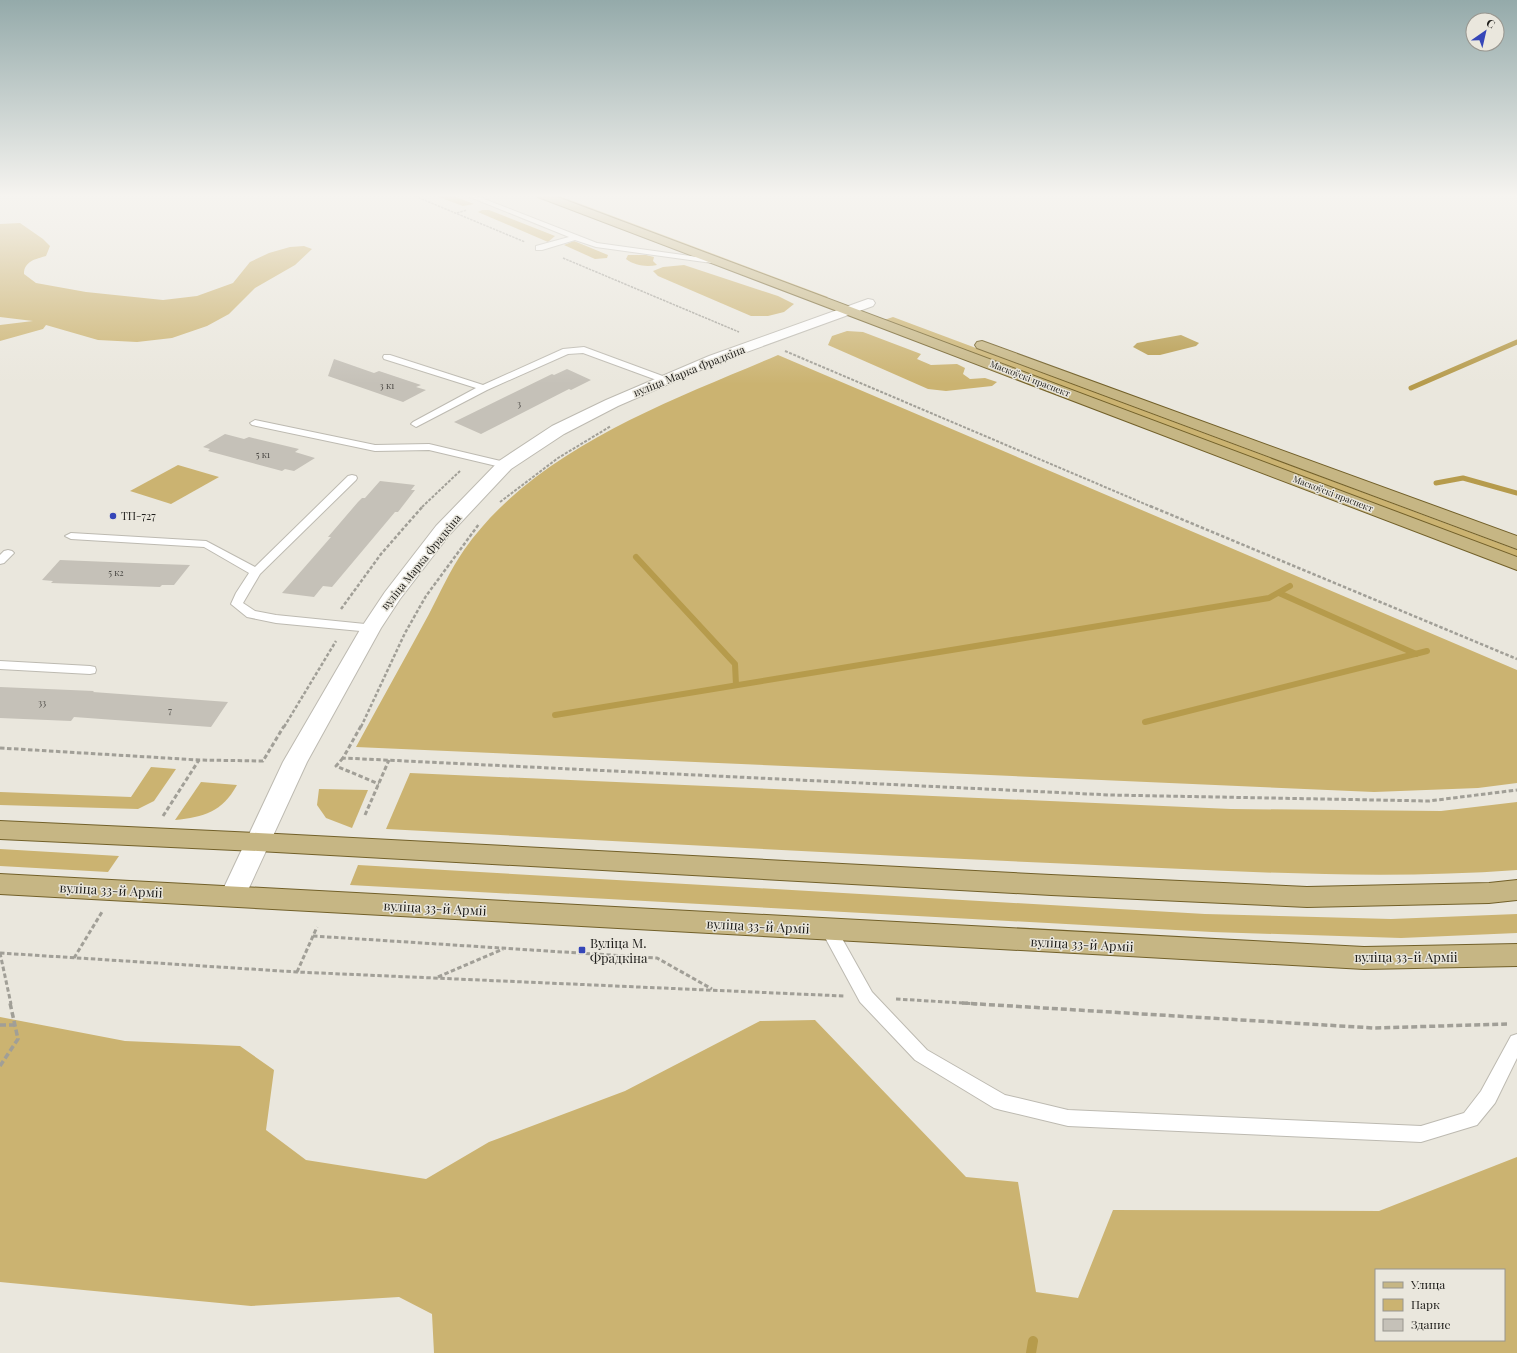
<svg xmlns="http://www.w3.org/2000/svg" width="1517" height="1353" viewBox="0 0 1517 1353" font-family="'Playfair Display',serif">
  <rect width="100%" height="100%" fill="#eae7dd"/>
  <g fill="#cbb371" fill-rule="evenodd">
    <path d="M433,195H451L474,204L463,206Z"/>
    <path d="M551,195H557L828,297L824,299Z"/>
    <path d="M482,210H489L555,236L548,242L478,212Z"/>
    <path d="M20,223L43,239L50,246L46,256C36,259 24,261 24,274L36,283L86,292L163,300L197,296L233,283L250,262L269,253L290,247L304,246L312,249L295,265L255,288L229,314L207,326L172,338L137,342L98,340L46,325L43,329L0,341V325L33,321L0,317V224Z"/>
    <path d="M574,241L608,255L607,258L595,259L564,245Z"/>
    <path d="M628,255H646L654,257L653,261L657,265C647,267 635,266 626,259Z"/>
    <path d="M684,265L778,296L794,304L784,312L768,316H751L658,276L653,271L663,267Z"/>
    <path d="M893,317L1517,550V559L884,320Z"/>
    <path d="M847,331L863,332L921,354L917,359L931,365L957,364L965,368L963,374L970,379L985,378L997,382L992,386L946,391L928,389L828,345L832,336Z"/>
    <path d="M778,355L1517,670V783L1478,788L1374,792L356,747C380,703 405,658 429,614C440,593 450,570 464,550C535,449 668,402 778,355Z"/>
    <path d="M178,465L219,477L171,504L130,491Z"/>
    <path d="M151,767L176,769L154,801L138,809L0,805V792L131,797Z"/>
    <path d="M410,773L1231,809L1441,811L1517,802V870C1369,881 1221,870 1073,864C844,854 615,841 386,829Z"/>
    <path d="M201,782L237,785C222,812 204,817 175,820Z"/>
    <path d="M319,789L368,790L352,828L326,818L317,805Z"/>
    <path d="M0,849L119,856L108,872L0,866Z"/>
    <path d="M358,865L1205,914L1391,919L1517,914V933L1401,938L1212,932L350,885Z"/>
    <path d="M0,1017L125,1041L240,1046L274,1070L266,1130L306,1160L426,1179L489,1142L625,1091L760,1021L815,1020L966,1177L1018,1182L1036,1292L1078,1298L1113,1210L1379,1211L1517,1157V1353H434L432,1314L399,1297L251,1306L0,1282ZM1376,1270H1504V1340H1376Z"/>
  </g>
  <path fill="#b69b4c" d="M1181,335L1199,343L1196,346L1160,355H1148L1133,347L1137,343Z"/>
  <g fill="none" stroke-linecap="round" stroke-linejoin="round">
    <g stroke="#b69b4c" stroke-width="5">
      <path d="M1411,388L1517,342"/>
      <path d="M1436,483L1463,478L1517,493"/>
    </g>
    <g stroke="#b69b4c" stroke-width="6">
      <path d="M636,557L735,664L736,685"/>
      <path d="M1279,593L1416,654"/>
      <path d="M555,715L1269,598L1290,586"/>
      <path d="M1145,722L1427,651"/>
    </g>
    <path stroke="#b69b4c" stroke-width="10" d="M1031,1353L1033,1341"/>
  </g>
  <g fill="#c5c1b8">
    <path d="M334,359L374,373L379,371L421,385L416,387L426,390L403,402L328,376Z"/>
    <path d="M567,369L591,380L571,390L569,389L481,434L454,422L552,374L554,375Z"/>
    <path d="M225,434L244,439L249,437L299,449L295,452L315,458L294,471L285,469L282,471L208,451L210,449L203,447Z"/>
    <path d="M380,481L415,485L411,490H415L398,512H395L332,587L323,586L314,597L282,593L331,537H328L358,502L362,498H365Z"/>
    <path d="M60,560L160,564L190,565L174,585H162L160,587L51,583L53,581L42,580Z"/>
    <path d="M0,687L94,691L93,692L228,702L211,727L74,717L71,721L0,718Z"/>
  </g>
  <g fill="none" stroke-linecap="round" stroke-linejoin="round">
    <defs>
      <g id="service">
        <path d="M465,195H474L597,243L719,260L723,262L719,264L596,247L575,240L542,250H536V246L569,237Z"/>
        <path d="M584,347L668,378L670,380L665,383L662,382L583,353L568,354L487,390L416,427L411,424L413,422L476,388L384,359L383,357L384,355H390L483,385L563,349Z"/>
        <path d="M255,420L375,445L429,444L509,463L510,465L505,468L429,450L375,451L252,425L250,423Z"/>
        <path d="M352,475L356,476L357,478L356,480L260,574L243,603L255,611L276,615L375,625L377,628L375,631L371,632L276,623L247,617L231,604L236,593L249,573L204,547L71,539L65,536L71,533L206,541L255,567L348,476Z"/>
        <path d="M8,550L12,551L14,553L4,563L0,564V555L4,551Z"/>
        <path d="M0,661L90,666L95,667L96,670L95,673L90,674L0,669Z"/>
        <path d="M829,924L835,926L872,992L927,1050L1005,1095L1068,1110L1421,1126L1464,1113L1481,1091L1511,1036L1517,1034V1058L1495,1103L1477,1125L1421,1142L1068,1126L1001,1110L994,1108L915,1060L860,1002L821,930L823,926Z"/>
      </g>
      <path id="minor" d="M868,299L873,300L875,303L873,306L719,362L618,406L564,434L511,469L450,534L400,599L381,628L307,762L242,903L233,906L224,903L220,896L283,762L361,628L385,592L436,526L499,461L552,426L606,400L709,356Z"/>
      <g id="primary">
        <path d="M536,195H552L1517,557V570L538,197Z"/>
        <path d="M982,341L1517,536V549L977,348L975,345L977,342Z"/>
        <path d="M0,821L258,833L1051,875L1307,887L1489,883L1517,880V900L1489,903L1307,907L1051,895L258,851L0,839Z"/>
        <path d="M0,874L1364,947L1517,944V966L1364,969L0,894Z"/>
      </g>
    </defs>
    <use href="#service" stroke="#bdbab1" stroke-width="2"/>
    <use href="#minor" stroke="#bdbab1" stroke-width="2"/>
    <use href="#primary" stroke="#726029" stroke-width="2"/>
    <g stroke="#a19f97" stroke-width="1.5" stroke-dasharray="2.5 1" stroke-linecap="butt">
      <path d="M412,195L525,242"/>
      <path d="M457,213L467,210"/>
      <path d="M563,258L739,332"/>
    </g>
    <g stroke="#a19f97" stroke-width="2" stroke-dasharray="3 1.5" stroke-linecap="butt">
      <path d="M785,351L1152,507"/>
      <path d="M500,502L558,458L611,426"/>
      <path d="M422,507L460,471"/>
    </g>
    <g stroke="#a19f97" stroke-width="2.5" stroke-dasharray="3.5 2" stroke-linecap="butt">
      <path d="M1150,506L1517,659"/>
      <path d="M341,609L381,554L423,506"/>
      <path d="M284,727L336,641"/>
      <path d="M361,727L405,633L426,596L479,524"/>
    </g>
    <g stroke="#a19f97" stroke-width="3" stroke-dasharray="4.5 2.5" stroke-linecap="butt">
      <path d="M361,726L343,758L1110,795L1429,801L1517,790"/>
      <path d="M0,748L199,760L263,761L284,726"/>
      <path d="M343,758L336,766L379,784"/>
      <path d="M365,815L389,760"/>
      <path d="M163,816L199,760"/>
      <path d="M313,936L657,958L712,989"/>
      <path d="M0,953L297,972L844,996"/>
      <path d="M0,953L11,1004"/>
      <path d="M74,958L102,912"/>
      <path d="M297,972L317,927"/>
      <path d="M438,977L503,949"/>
      <path d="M896,999L979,1004"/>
    </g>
    <g stroke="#a19f97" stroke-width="3.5" stroke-dasharray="6 3" stroke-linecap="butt">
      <path d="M962,1003L1374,1028L1507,1024"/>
      <path d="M0,1025H15"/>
      <path d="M0,1066L18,1039L10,1003"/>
    </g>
    <use href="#service" fill="#fff" fill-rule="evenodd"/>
    <use href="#minor" fill="#fff" fill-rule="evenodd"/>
    <use href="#primary" fill="#c6b684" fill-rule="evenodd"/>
  </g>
  <linearGradient id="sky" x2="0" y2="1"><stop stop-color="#94aaaa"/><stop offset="0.51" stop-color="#f6f4f0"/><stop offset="1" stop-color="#f6f4f0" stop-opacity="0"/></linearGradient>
  <rect width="1517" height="384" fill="url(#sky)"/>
  <g fill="#3546b8" stroke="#eae7dd" stroke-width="1.5">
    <circle cx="113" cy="516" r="4"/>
    <rect x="578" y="946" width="8" height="8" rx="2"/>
  </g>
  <g text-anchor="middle" stroke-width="3" stroke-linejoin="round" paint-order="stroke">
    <g font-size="9" fill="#1d1c19" stroke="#eae7dd">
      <text transform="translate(1030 379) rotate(21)" y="3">Маскоўскі праспект</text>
      <text transform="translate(1333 494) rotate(21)" y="3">Маскоўскі праспект</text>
    </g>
    <g font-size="9" fill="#474541">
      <text x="387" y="389">3 к1</text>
      <text x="519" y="407">3</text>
      <text x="263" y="458">5 к1</text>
      <text x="116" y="576">5 к2</text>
      <text x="42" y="706">33</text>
      <text x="170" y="714">7</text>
    </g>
    <g font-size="11" fill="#1d1c19" stroke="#eae7dd">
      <text transform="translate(689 371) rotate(-22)" y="4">вуліца Марка Фрадкіна</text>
      <text transform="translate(421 562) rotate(-51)" y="4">вуліца Марка Фрадкіна</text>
    </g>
    <g font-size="11" fill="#1d1c19" stroke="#eae7dd" text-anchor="start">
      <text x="121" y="520">ТП-727</text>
    </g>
    <g font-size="13" fill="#1d1c19" stroke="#eae7dd">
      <text transform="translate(111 890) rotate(3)" y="5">вуліца 33-й Арміі</text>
      <text transform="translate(435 908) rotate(3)" y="5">вуліца 33-й Арміі</text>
      <text transform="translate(758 926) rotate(3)" y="5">вуліца 33-й Арміі</text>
      <text transform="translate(1082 944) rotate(3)" y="5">вуліца 33-й Арміі</text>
      <text x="1406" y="962">вуліца 33-й Арміі</text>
    </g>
    <g font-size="13" fill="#1d1c19" stroke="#eae7dd" text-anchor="start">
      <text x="590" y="948">Вуліца М.<tspan x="590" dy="15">Фрадкіна</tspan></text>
    </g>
  </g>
  <rect x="1375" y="1269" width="130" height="72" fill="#eae7dd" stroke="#98968f"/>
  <rect x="1383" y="1282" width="20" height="6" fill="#c6b684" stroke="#98968f"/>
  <text x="1411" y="1289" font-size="12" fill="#1d1c19">Улица</text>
  <rect x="1383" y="1299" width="20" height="12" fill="#cbb371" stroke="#98968f"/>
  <text x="1411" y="1309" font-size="12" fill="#1d1c19">Парк</text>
  <rect x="1383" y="1319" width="20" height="12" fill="#c5c1b8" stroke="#98968f"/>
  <text x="1411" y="1329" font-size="12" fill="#1d1c19">Здание</text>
  <g transform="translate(1485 32) rotate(34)"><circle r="19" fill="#eae7dd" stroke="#98968f"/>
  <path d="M0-3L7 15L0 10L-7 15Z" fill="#3546b8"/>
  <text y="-6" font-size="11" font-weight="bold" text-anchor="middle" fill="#1d1c19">С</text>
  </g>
</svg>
